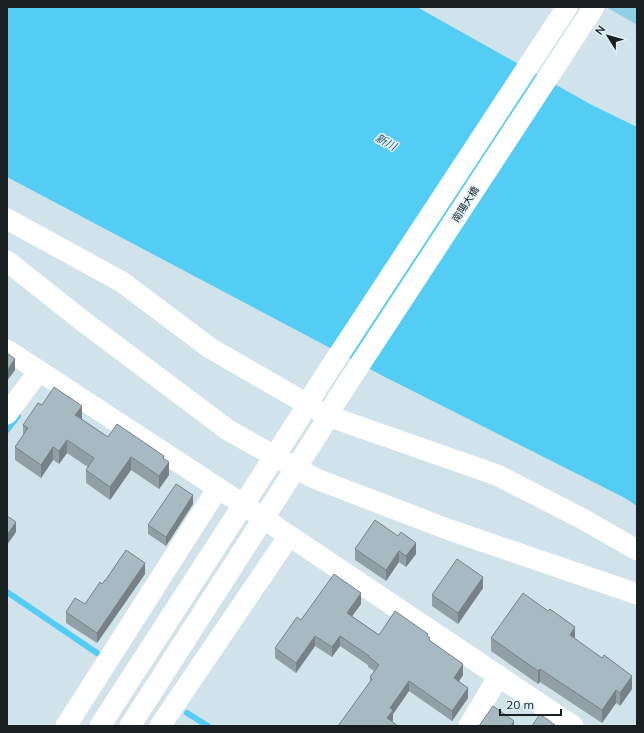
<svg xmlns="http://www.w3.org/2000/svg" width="644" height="733" viewBox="0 0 644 733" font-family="Mulish,'Noto Sans JP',sans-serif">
  <rect width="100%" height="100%" fill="#d0e3ea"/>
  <path fill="#8fd0e6" d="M606,7H637V25Z"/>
  <path fill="#53cdf3" d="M7,7H417L590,104L637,127V506L625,498L383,376L7,177Z"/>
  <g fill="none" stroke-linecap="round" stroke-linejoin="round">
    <g stroke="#53cdf3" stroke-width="6">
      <path d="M7,430L18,416"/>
      <path d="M7,592L97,653"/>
      <path d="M187,713L208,726"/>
    </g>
    <g stroke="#fff" stroke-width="21">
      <path d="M7,219L122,282L210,348L328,416L497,475L581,518L637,550"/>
      <path d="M7,261L84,322L228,430L314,478L447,529L637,594"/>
      <path d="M7,350L218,488L573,726"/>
      <path d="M7,414L39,371"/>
      <path d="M66,726L218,488"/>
      <path d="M100,726L300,417L317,388L567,7"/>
      <path d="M130,726L321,429L336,401L594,7"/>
      <path d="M160,726L289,536"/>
      <path d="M469,726L499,676"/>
    </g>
  </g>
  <g fill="#90a0a6">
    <path d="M82,419L108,437L164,458L169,475L159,489L131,470L110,500L86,483V470L88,467L67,453L59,464L53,460L41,478L15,460V447L23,436V425Z"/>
    <path d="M193,504L166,546L148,534V525Z"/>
    <path d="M375,520L416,554L406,567L399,562L386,581L355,560V549Z"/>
    <path d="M145,574L97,643L66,623V612L85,604L105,581Z"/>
    <path d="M483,588L458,624L432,606V595Z"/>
    <path d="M361,604L352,616L379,635L428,637L430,641L463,675L459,682L468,698L452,721L409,691L393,714V720L392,722L338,726L370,682V677L374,671L368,667V665L340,646L332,657L315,646L296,673L275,658V648Z"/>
    <path d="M491,638L575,639L632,689L620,706L616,703L602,723L540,682L538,684L491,651Z"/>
    <path d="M637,693V710L636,709V694Z"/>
  </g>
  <g fill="#768287">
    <path d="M15,359V370L7,381V370Z"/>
    <path d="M82,406V419L75,428V415Z"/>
    <path d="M67,440V453L59,464V451Z"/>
    <path d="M53,447V460L41,478V465Z"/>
    <path d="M164,456V469L169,462V475L159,489V476L163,458Z"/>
    <path d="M131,457V470L110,500V487Z"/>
    <path d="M193,495V504L166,546V537Z"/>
    <path d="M16,522V532L7,545V535Z"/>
    <path d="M416,543V554L406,567V556Z"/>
    <path d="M399,551V562L386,581V570Z"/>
    <path d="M145,563V574L97,643V633Z"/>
    <path d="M483,577V588L458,624V613Z"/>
    <path d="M361,593V604L347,623V613Z"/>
    <path d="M575,627V640L570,635Z"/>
    <path d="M315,636V646L296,673V663Z"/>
    <path d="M340,636V646L332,657V647Z"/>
    <path d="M463,664V675L454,688V678Z"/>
    <path d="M540,669V682L538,684V671Z"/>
    <path d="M632,676V689L620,706V693Z"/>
    <path d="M409,681V691L393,714V720L389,726L387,718L390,708Z"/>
    <path d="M468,688V698L452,721V711Z"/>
    <path d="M616,690V703L602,723V710Z"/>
    <path d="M514,721V726H511Z"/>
  </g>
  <g fill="#a8bac1" stroke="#768287">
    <path d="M7,353L15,359L7,370Z"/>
    <path d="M54,387L82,406L75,415L108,437L117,424L164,456L163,458L169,462L159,476L131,457L110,487L86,470L94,458L67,440L59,451L53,447L41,465L15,447L28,428L23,425L38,403L42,405Z"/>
    <path d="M176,484L193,495L166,537L148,525Z"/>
    <path d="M7,516L16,522L7,535Z"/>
    <path d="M375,520L398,536L401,532L416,543L406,556L399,551L386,570L355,549Z"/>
    <path d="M126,550L145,563L97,633L66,612L75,598L85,604L100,582L102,584L105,580V581Z"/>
    <path d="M457,559L483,577L458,613L432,595Z"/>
    <path d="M334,574L361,593L347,613L379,635L395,611L428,634L427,636L430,638L429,640L463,664L454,678L468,688L452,711L409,681L390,708L393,710L387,718L398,726H338L372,679L370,677L379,665L368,656H369L340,636L332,647L315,636L296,663L275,648L297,617L301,620Z"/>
    <path d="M523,593L548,611L550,609L575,627L570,635L602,658L604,655L632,676L620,693L616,690L602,710L540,669L538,671L491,638Z"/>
    <path d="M493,706L514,721L511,726H479Z"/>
    <path d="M540,714L555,725L554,726H532Z"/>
  </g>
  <g text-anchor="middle" stroke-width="3" stroke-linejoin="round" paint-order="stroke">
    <g font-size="10" fill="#192022" stroke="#def0f7">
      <text transform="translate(465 204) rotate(-57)" y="4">南陽大橋</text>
    </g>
    <g font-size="11" font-style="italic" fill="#2b5d6d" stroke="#def0f7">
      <text transform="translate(386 142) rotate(28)" y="4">新川</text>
    </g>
  </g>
  <rect width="644" height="733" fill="none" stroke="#192022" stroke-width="16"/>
  <g transform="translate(608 36) rotate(307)" stroke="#def0f7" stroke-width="3" paint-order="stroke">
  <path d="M0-3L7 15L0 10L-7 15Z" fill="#192022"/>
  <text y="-6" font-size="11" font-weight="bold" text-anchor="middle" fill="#192022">N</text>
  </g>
  <path d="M500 709v6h61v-6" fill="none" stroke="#192022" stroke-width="2"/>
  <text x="506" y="709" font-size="12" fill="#192022" stroke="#def0f7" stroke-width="3" paint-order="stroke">20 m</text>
</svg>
